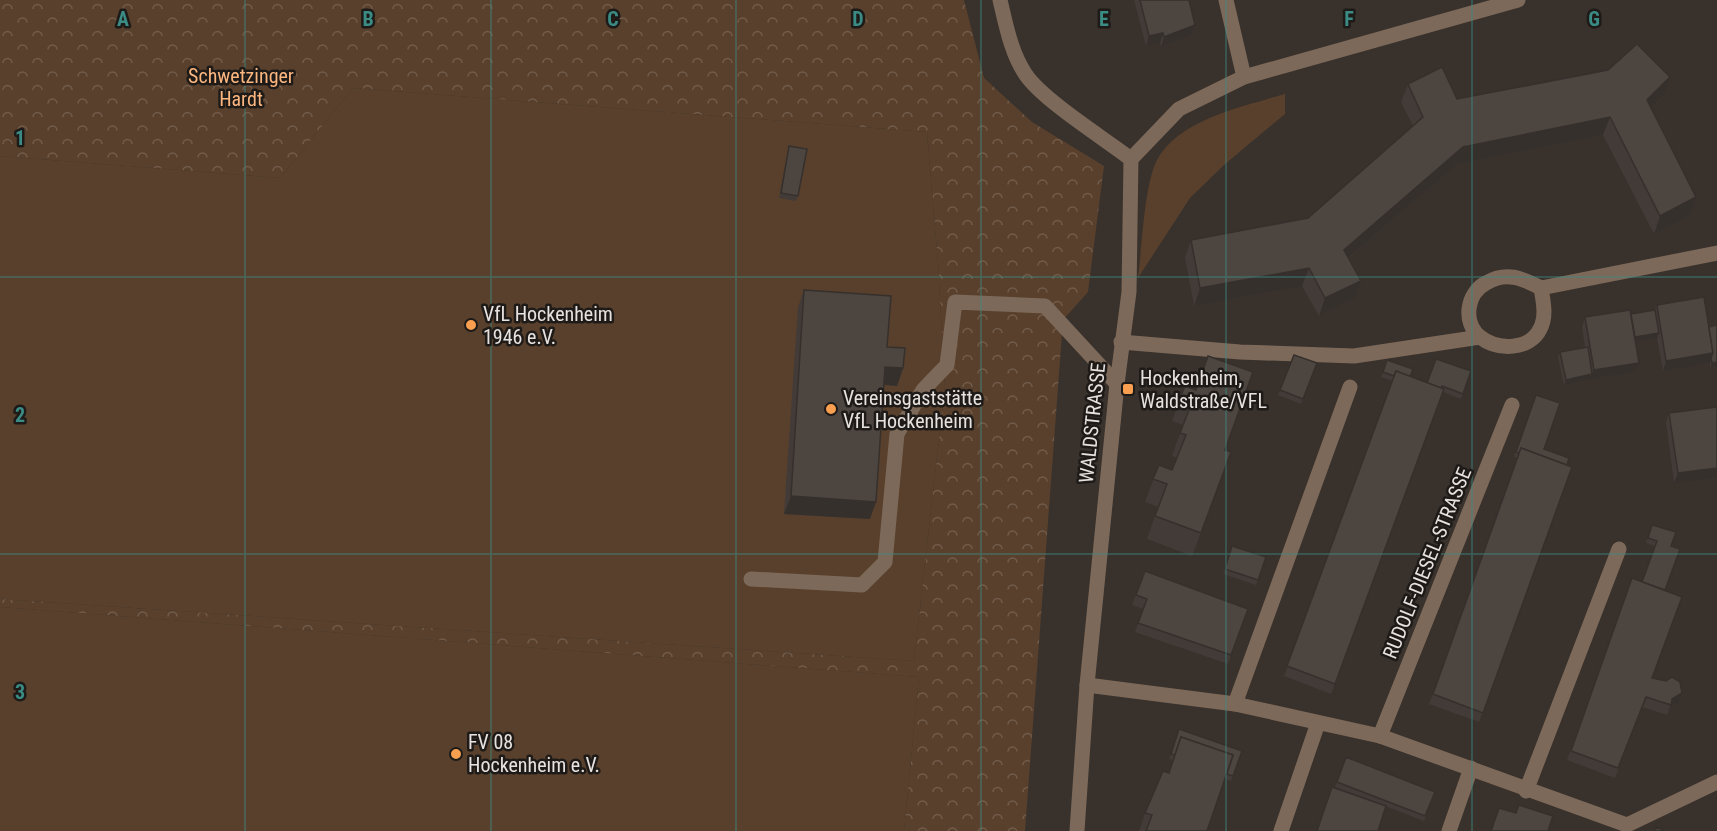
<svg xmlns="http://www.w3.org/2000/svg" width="1717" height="831" viewBox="0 0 1717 831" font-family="'Roboto Condensed',sans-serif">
  <defs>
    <pattern id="forest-crowns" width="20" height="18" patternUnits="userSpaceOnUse" patternTransform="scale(1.5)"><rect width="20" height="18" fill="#59402c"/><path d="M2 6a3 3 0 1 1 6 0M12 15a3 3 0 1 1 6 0" fill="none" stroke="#715b4a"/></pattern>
  </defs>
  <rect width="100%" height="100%" fill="#38312c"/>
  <g fill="#59402c">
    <path d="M353,88L927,132L938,263L945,386L914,661L0,599V156L280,178Z"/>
    <path d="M1285,94V114L1224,165L1190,198L1138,278C1142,248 1144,185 1157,160C1179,119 1245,106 1285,94Z"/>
    <path d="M0,607L919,677L904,831H0Z"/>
  </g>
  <path fill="url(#forest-crowns)" d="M0,0H964L984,78L1032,122L1104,166L1088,292L1063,320L1025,831H904L919,677L0,607V599L914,661L945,386L938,263L927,132L353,88L280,178L0,156Z"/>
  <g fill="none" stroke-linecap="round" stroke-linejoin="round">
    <path stroke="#7d6959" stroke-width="15" d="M751,579L862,585L885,562L897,434L923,390L947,365L955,302L1045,306L1117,384"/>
    <g stroke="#7d6959" stroke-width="15">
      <path d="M1000,0C1006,25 1011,53 1026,75C1043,100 1105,139 1131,159"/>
      <path d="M1226,0L1244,77"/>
      <path d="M1541,288C1543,301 1547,316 1540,329C1530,350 1498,351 1480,337C1462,322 1467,293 1486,283C1506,271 1522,278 1541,288L1717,253"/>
      <path d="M1121,342L1240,352L1354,356L1480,337"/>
      <path d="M1087,685L1235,704L1380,736L1627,825L1717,782"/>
      <path d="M1235,704L1350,387"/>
      <path d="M1380,736L1512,405"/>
      <path d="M1526,791L1619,549"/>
      <path d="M1077,831L1087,685L1117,384L1129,292L1131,159L1179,109L1244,77L1518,0"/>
      <path d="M1281,831L1318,723"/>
      <path d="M1449,831L1471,768"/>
    </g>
  </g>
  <g fill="#423b37">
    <path d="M1134,0H1189L1195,25L1191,35L1161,47L1160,43L1146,46Z"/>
    <path d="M1408,84L1457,99L1664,95L1651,108L1690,215L1654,234L1603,135L1457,164L1349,258L1361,281L1355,298L1319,316L1302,286L1194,306L1185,258L1191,240L1308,218L1413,126L1401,102Z"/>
    <path d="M789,146L798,196L796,201L779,198L788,151Z"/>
    <path d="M804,290L887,347L903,368L897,386L884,385L870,519L784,514L798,307Z"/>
    <path d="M1657,305L1709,327L1717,325V367L1710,368V363L1663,371L1657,338L1636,342L1639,363L1635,372L1591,379L1564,385L1558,357L1560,352L1585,347L1582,327L1585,317L1631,314L1655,310Z"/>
    <path d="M1294,355L1317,363L1301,404L1278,395Z"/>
    <path d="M1387,360L1410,377L1427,383L1471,371L1461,399L1443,392L1331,694L1284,676L1392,381L1381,377Z"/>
    <path d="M1185,386L1225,450L1231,452L1192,556L1147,539L1158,507L1145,502L1159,465L1172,470L1177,458L1172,456L1183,425L1172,421Z"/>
    <path d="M1536,395L1544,449L1567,465L1572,467L1479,722L1429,704L1518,458L1514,457Z"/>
    <path d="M1717,407L1674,483L1666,422L1669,413Z"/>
    <path d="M1652,525L1671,546L1652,678L1682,693L1679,702L1670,707L1667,715L1642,707L1615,778L1567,760L1632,578L1642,582L1655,546L1646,543Z"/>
    <path d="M1232,546L1266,557L1256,585L1223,574Z"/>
    <path d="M1145,571L1248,609L1228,664L1135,632L1143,609L1132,605Z"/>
    <path d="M1179,729L1242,751L1231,781L1225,779L1207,831H1139L1145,813L1169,773L1173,760L1169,759Z"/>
    <path d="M1346,757L1435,792L1424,821L1335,787Z"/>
  </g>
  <g fill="#36302d">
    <path d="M1195,25L1191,35L1161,47L1164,37Z"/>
    <path d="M1163,33L1160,43L1146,46L1149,36Z"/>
    <path d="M1670,77L1664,95L1641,118L1647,100Z"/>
    <path d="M1610,117L1603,135L1457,164L1338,267L1344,250L1463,147Z"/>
    <path d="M1696,197L1690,215L1654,234L1660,216Z"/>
    <path d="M1309,268L1302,286L1194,306L1200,288Z"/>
    <path d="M1361,281L1355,298L1319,316L1325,298Z"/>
    <path d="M1659,333L1657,338L1631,343L1633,338Z"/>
    <path d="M1713,353L1710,363L1663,371L1666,361Z"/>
    <path d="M1717,362V367L1710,368L1712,363Z"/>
    <path d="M1639,363L1635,372L1591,379L1564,385L1566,380L1592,374L1594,370Z"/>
    <path d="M885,367L903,368L897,386L879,384Z"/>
    <path d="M1717,468V477L1674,483L1678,473Z"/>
    <path d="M791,496L876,502L870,519L784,514Z"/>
    <path d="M1682,693L1679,702L1670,707L1672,699Z"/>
  </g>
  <g fill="#4d4540" stroke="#36302d" stroke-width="1.5">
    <path d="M1140,0H1189L1195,25L1164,37L1163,33L1149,36Z"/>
    <path d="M1637,44L1670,77L1647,100L1696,197L1660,216L1610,117L1463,147L1344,250L1361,281L1325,298L1309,268L1200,288L1191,240L1308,218L1423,117L1408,84L1442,67L1457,99L1608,70Z"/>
    <path d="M789,146L807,149L798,196L781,193Z"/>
    <path d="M804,290L891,296L887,347L905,348L903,368L885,367L876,502L791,496Z"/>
    <path d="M1704,297L1713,353L1666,361L1657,305Z"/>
    <path d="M1630,310L1639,363L1594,370L1585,317Z"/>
    <path d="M1655,310L1659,333L1635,337L1631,314Z"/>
    <path d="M1717,325V362L1712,363L1711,358L1713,353L1709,327Z"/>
    <path d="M1588,347L1592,374L1566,380L1560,352Z"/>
    <path d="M1294,355L1317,363L1303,399L1280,390Z"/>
    <path d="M1208,356L1253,372L1225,450L1231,452L1201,533L1155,516L1167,484L1153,479L1159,465L1172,470L1186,435L1180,433L1192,402L1180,398L1185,386L1196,390Z"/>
    <path d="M1436,359L1471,371L1463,394L1442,386L1441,388L1427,383Z"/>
    <path d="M1387,360L1413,369L1410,377L1396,371L1394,376L1383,372Z"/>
    <path d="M1396,371L1444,389L1335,684L1287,666Z"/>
    <path d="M1536,395L1560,403L1544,449L1569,458L1567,465L1521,448L1519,453L1516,452Z"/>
    <path d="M1717,407V468L1678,473L1669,413Z"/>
    <path d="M1521,448L1572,467L1483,713L1433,694Z"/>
    <path d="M1652,525L1676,532L1671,546L1680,549L1665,590L1642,582L1657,541L1648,538Z"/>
    <path d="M1232,546L1266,557L1258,580L1225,569Z"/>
    <path d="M1145,571L1248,609L1231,655L1138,623L1147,599L1136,595Z"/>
    <path d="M1632,578L1682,597L1652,678L1666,681L1672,677L1680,682L1682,693L1672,699L1671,705L1646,697L1618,768L1571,751Z"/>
    <path d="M1179,729L1242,751L1233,776L1227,774L1233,755L1181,737L1175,755L1171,754Z"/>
    <path d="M1181,737L1233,755L1207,831H1146L1152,815L1145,813L1163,771L1169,773Z"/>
    <path d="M1346,757L1435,792L1425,816L1337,782Z"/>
    <path d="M1332,787L1386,806L1378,831H1317Z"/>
    <path d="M1519,805L1553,816L1548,831H1491L1499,808L1516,813Z"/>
    <path d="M1656,827L1666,831H1655Z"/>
  </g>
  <path fill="none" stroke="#3a8c85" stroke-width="1.5" stroke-opacity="0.55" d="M245,0V831M491,0V831M736,0V831M981,0V831M1226,0V831M1472,0V831M0,277H1717M0,554H1717"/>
  <g fill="#fa9f4f" stroke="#1d1a18" stroke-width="2">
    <circle cx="471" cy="325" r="6"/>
    <rect x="1122" y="383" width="12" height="12" rx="3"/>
    <circle cx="831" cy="409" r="6"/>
    <circle cx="456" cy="754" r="6"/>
  </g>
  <g text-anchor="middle" stroke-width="5" stroke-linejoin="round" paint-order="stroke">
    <g font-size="20" fill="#fcb67f" stroke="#1d1a18">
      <text x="241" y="83">Schwetzinger<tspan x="241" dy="23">Hardt</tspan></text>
    </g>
    <g font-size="20" fill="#e7e2df" stroke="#1d1a18" text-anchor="start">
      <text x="483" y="321">VfL Hockenheim<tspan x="483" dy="23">1946 e.V.</tspan></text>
      <text x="1140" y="385">Hockenheim,<tspan x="1140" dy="23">Waldstraße/VFL</tspan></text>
      <text x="843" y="405">Vereinsgaststätte<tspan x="843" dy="23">VfL Hockenheim</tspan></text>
      <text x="468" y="749">FV 08<tspan x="468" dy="23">Hockenheim e.V.</tspan></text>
    </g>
    <g font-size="20" fill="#e7e2df" stroke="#1d1a18">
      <text transform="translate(1092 423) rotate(-84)" y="7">WALDSTRASSE</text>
      <text transform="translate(1427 563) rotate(-68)" y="7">RUDOLF-DIESEL-STRASSE</text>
    </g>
  </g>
  <g font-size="20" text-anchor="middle" font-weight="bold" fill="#3a8c85" stroke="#1d1a18" stroke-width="5" stroke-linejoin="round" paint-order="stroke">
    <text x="123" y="26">A</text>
    <text x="368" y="26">B</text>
    <text x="613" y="26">C</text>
    <text x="858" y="26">D</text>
    <text x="1104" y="26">E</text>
    <text x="1349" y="26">F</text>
    <text x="1594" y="26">G</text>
    <text x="20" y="145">1</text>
    <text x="20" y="422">2</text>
    <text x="20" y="699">3</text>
  </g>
</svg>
